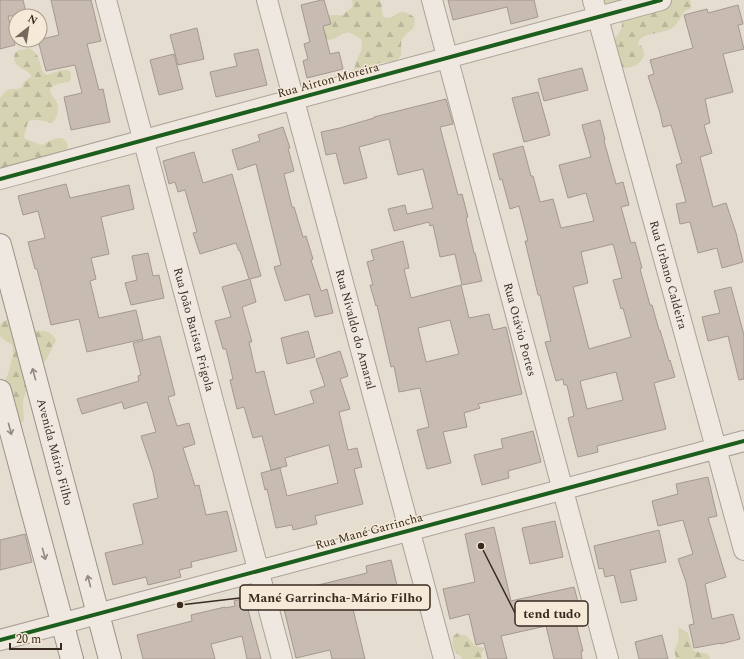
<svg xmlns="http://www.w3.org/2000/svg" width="744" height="659" viewBox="0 0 744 659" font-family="Spectral,serif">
  <defs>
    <pattern id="forest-firs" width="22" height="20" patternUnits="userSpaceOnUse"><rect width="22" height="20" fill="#d6d3b3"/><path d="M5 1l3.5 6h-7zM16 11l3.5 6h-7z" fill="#b8b59a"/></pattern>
  </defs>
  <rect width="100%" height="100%" fill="#e5ddd0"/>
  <g fill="url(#forest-firs)">
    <path d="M352,0H380C383,6 381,12 384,17C399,21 395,4 414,17C417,33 408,28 402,40C399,47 405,55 397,60C393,63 389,61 385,62C377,63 372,65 367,73L355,75L353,72L358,57L361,51L362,40L356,36L347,32C339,35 334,41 326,40L316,26C321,20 325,14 334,15C338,15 340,16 344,15C348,8 355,10 352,0Z"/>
    <path d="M602,0H690L691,4V8L688,10L685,11C681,16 678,23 674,27C664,35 637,31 638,46L640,45C648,53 643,62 634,66C631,68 628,67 625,68C623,68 621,70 619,71L613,43C616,34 625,30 621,20L605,12Z"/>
    <path d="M29,48C44,56 37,70 47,75C55,73 61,68 70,71L71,75L70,82C63,83 55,83 50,89C50,95 53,96 56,101C60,108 58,118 52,123L38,120H31L28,122L24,136L25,139L42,145C47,143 53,138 58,138C66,137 70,145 66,151L0,173V98C2,96 4,92 7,90C11,88 16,90 21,88L24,82L32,76C26,68 18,70 14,60C14,48 20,51 29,48Z"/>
    <path d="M10,319C17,322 24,327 31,329C44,334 47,326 56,340C52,349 47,358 42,367C36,377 28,386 24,397C22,405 24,413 24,421L5,433L0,385C8,378 8,374 10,365C13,356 14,354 12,345L6,341L0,336V325L3,321Z"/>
    <path d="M678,627L688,633L691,644L694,651L708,654L710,659H675L676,657C673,651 676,647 678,641C679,637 679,632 678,627Z"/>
    <path d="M457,633L467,636L475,646L481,647L484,648V650L481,654L482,659H462C460,654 457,655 455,651C452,648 452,641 453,637Z"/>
  </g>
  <g fill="#c8bbb1" stroke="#a5988f" fill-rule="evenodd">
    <path d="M0,0H23L27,16H8L15,45L0,49Z"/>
    <path d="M51,0H91L101,41L87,44L99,90L103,89L110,122L71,130L64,97L82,93L75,65L46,71L38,40L59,35Z"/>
    <path d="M321,0H324L331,24L323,26L330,54L339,52L343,69L307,78L303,61L308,59L304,44L310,42L301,5Z"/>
    <path d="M448,0H534L538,17L511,24L507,7L453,20Z"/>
    <path d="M738,5L743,24L738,25L744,49L723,54L733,92L705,99L710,123L704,125L712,153L700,157L713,207L726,203L736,233L743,262L722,268L717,248L698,253L690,222L680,224L676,204L686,202L676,165L682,163L671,125L663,127L660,113L648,76L654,74L650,60L693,48L684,15L707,9L708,13Z"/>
    <path d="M197,28L204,59L178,65L170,35Z"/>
    <path d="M258,49L267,85L216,97L210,72L237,66L234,54Z"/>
    <path d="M174,54L183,89L159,95L150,60Z"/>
    <path d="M582,68L588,90L544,101L538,79Z"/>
    <path d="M538,92L550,135L524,142L512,98Z"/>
    <path d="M446,99L453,124L440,127L458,195L462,194L468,217L466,218L474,253H475L482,281L462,285L455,254L440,257L433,225L430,226L429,222L394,231L388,209L405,205L407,214L433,208L423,169L398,175L389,139L359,147L367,178L344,184L336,153L326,155L321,132L340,128L374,118V117Z"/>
    <path d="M600,120L605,140L604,141L616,184L623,182L629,205L621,207L631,243L635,242L642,268L640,269L650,305H652L659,330H660L669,361L670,360L675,377L654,383L666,429L597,446L598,452L578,457L568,418L574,416L567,385H564L563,379L556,381L545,342L551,341L540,295H538L525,241H528L519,206L510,209L502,179L500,180L493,154L523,146L531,176H533L540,202L553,199L561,228L594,221L586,193L568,198L559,165L591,157L582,125ZM613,244L622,278L613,280L621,309L623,308L631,337L589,349L573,287L588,283L581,252ZM616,372L623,400L587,409L580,381Z"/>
    <path d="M283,127L290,148H288L294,171L284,174L292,207H294L303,237L306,236L313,259L311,260L321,291L327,289L333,313L315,317L309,294L285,301L274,267L281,265L256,164L238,170L232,150L260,141L258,135Z"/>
    <path d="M194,152L203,183L232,174L261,276L250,279L256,302L242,307L252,342H249L256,373L264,371L275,415L314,403L310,391L325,386L316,359L340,351L348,376L340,379L350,409L339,412L348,450L357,448L362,467L354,469L363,504L315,516L317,524L293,530L292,525L276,528L267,489L265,490L261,473L280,468L287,496L338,483L329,445L285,458L287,466L271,470L262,436L253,438L244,407L237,409L230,380L233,379L226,349H223L215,321L231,317L222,287L249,279L240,251H239L236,243L200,254L193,233L197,232L185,190L178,192L175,182L169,184L163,161Z"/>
    <path d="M66,184L70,198L129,185L134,209L101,217L109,254L91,258L96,279L90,281L99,318L136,310L143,339L87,352L79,319L51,325L37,269H35L28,242L45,238L38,211L23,215L18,196Z"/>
    <path d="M403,241L409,268L404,269L411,298L461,285L469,318L489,314L493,330L506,327L522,394L478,404L480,408L464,413L467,427L443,432L451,463L427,469L417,430L429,427L420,388L399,392L394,366L391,367L377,305L376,306L370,285H373L367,262L374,260L371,250ZM450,320L459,354L426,362L418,328Z"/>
    <path d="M148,253L153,276L159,275L164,298L131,305L125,283L137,280L132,256Z"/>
    <path d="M731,287L744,335V379L739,380L728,336L708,341L702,317L720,313L714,291Z"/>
    <path d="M308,331L315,357L287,364L281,338Z"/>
    <path d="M160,336L175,395L168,397L177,426L189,423L195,444L183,448L195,486L199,485L206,515L227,511L237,551L191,562L192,567L179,570L181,577L148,585L146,577L113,585L105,553L143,544L133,504L158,498L153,472L141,436L156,432L147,402L124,409L122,402L82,414L77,399L139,381L138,376L141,375L133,343Z"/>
    <path d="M533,431L541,462L508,471L509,478L482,485L474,455L503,448L501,439Z"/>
    <path d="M708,477L717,516L708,518L726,577L705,584L712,619L733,614L740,639L721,644V643L694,648L689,625L694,624L686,582L678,559L693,554L683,520L658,526L652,501L678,494L676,484Z"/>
    <path d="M555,521L563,557L530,564L522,528Z"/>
    <path d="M494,527L511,601L574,587L582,617L575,619L583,651H581L582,659H554L546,626L501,636L507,659H488L484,643L476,645L469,614L450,619L443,589L475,582L465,534Z"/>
    <path d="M659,530L666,562L630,570L637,600L621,603L614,575L605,577L603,568L599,569L594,546Z"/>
    <path d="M25,534L32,562L0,570V540Z"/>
    <path d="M391,560L399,594L352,605L365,659H332L330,650L296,658L281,597L298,593V590L367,573L366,566Z"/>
    <path d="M245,598L261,659H247L242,636L211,644L215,659H143L137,635L192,621L191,615L225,607V608L235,606L234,601Z"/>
    <path d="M662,635L668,659H639L635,642Z"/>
  </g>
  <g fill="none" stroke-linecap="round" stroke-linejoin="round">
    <defs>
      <g id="minor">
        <path id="s1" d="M106,0L282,659"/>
        <path id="s2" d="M267,0L444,659"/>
        <path id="s3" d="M432,0L608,659"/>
        <path id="s4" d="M593,0L744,550"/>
        <path d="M0,179L661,0"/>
        <path d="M0,640L744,441"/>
      </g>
      <g id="secondary">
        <path id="s5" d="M0,245L110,659"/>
        <path d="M0,391L72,659"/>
      </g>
    </defs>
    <use href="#minor" stroke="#aaa298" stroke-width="22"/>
    <use href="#secondary" stroke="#9a9288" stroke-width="24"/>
    <use href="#minor" stroke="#eee8e1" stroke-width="20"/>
    <use href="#secondary" stroke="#eee8e1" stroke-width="22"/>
    <defs>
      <g id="cycleway">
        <path d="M0,179L661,0"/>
        <path d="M0,640L744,441"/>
      </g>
    </defs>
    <use href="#cycleway" stroke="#f5e9d7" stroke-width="6"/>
    <use href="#cycleway" stroke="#1b5e20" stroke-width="4"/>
  </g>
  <defs><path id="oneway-shaft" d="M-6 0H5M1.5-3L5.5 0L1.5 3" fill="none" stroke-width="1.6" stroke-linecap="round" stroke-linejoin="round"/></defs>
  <g stroke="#948980">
    <use href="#oneway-shaft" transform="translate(34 374) rotate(-105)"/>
    <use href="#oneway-shaft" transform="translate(10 429) rotate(75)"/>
    <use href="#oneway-shaft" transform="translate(44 554) rotate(75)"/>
    <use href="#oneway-shaft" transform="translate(89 581) rotate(-105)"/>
  </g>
  <g text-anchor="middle" stroke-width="3" stroke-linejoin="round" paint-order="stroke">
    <g font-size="12" fill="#392a20" stroke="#f5e9d7">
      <text transform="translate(328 80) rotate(-15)" y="4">Rua Airton Moreira</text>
      <text dy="4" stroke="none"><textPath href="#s4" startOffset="285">Rua Urbano Caldeira</textPath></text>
      <text dy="4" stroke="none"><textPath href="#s1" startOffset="341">Rua João Batista Frigola</textPath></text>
      <text dy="4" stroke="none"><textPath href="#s2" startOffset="341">Rua Nivaldo do Amaral</textPath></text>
      <text dy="4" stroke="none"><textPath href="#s3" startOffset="341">Rua Otávio Portes</textPath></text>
      <text dy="4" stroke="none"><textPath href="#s5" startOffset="214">Avenida Mário Filho</textPath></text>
      <text transform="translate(369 531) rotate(-15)" y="4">Rua Mané Garrincha</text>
    </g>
  </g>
  <path fill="none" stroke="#392a20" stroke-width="1.5" d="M180 605L240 598M481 546L515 613"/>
  <g fill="#392a20" stroke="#f5e9d7" stroke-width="1.5">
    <circle cx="180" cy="605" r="4"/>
    <circle cx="481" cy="546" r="4"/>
  </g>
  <g fill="#f5e9d7" stroke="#392a20" stroke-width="1.5">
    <rect x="240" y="585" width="190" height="25" rx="4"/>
    <rect x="515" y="601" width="73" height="25" rx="4"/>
  </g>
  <g font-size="13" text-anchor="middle" font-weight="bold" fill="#392a20">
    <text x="335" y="602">Mané Garrincha-Mário Filho</text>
    <text x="552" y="618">tend tudo</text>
  </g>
  <g transform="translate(28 28) rotate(30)"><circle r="19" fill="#f5e9d7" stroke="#aa9d8e"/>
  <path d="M0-3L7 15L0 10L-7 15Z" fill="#75695e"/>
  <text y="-6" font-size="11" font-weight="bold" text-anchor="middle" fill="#392a20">N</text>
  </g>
  <path d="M10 643v6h51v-6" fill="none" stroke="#392a20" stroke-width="2"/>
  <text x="16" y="643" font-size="12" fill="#392a20" stroke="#f5e9d7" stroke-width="3" paint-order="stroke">20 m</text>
</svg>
